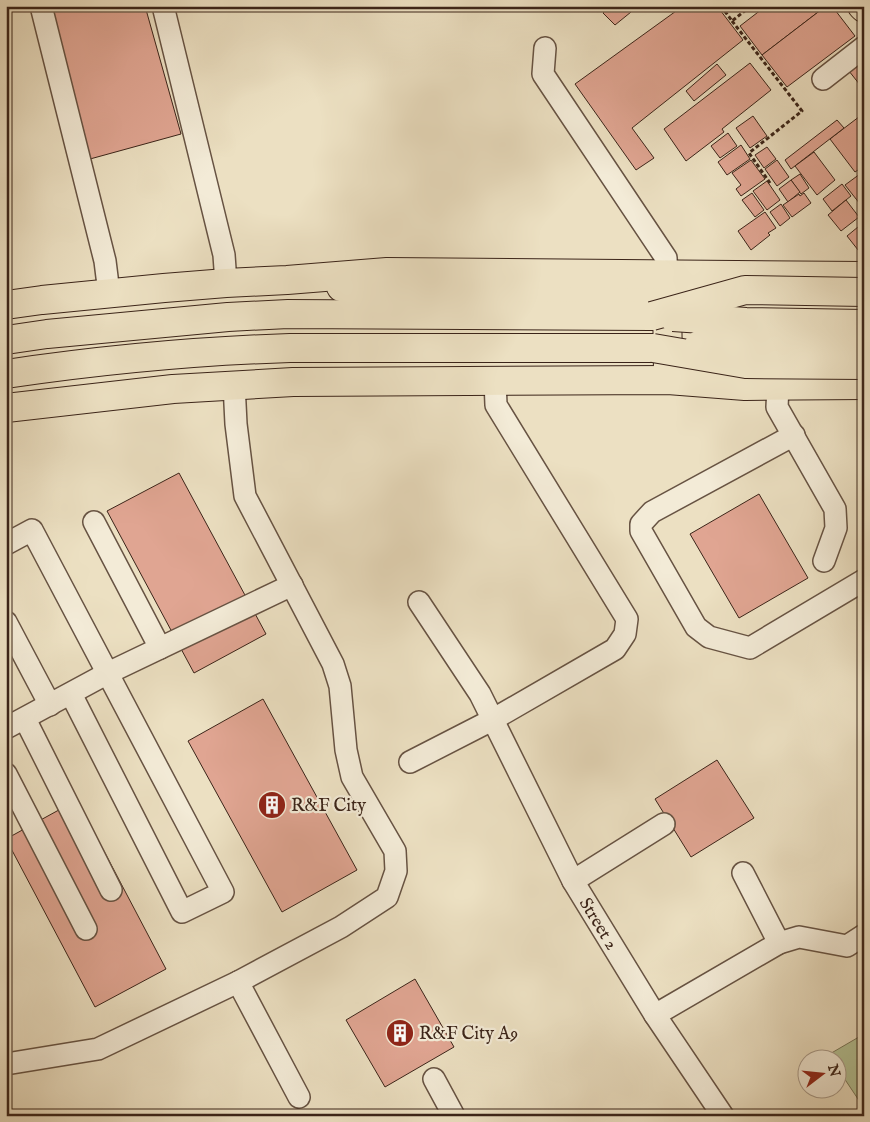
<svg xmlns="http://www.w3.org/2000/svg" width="870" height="1122" viewBox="0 0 870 1122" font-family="'IM FELL English',serif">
  <rect width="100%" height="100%" fill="#ece0c2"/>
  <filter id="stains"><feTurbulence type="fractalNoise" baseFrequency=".004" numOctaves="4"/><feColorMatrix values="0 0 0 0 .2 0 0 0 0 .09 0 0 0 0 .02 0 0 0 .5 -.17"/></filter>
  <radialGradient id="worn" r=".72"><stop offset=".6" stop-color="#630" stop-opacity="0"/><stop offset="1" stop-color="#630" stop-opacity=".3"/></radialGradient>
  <path fill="#b4c396" stroke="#787458" d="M864,1034V1108L838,1069V1060L831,1059L828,1055Z"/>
  <g fill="#e0a592" stroke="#3b2419">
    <path d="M47,6H145L181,134L90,159Z"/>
    <path d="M610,6L616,11L621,6H626L631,12L615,25L603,13Z"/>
    <path d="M683,6H717L743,40L632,128L654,158L636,170L575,84Z"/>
    <path d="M766,6H826L762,55L740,26Z"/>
    <path d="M826,6H832L855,36L787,87L762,55Z"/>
    <path d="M864,52V90L845,66Z"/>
    <path d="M750,63L771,90L722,129L724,132L686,161L664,129Z"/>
    <path d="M717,64L726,75L694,101L686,91Z"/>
    <path d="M864,113V166L855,172L830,139Z"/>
    <path d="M753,116L767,136L750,148L736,128Z"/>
    <path d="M837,120L844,128L791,169L785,160Z"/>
    <path d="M728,133L737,146L720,158L711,146Z"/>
    <path d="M741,145L750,159L727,175L718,162Z"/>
    <path d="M767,147L776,159L764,168L755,155Z"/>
    <path d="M814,152L835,180L817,195L795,166Z"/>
    <path d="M751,160L765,179L741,196L736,189L741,185L732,173Z"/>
    <path d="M777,160L789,177L777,186L765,169Z"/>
    <path d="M864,171V209L845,185Z"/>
    <path d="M800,174L809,188L801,194L791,180Z"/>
    <path d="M791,180L800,192L788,202L779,189Z"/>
    <path d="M767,181L780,200L767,210L753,191Z"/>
    <path d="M842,184L851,196L832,211L823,199Z"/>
    <path d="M752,193L764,210L755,217L742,200Z"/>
    <path d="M804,193L811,203L792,217L783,205L799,194L800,196Z"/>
    <path d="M846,200L859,217L841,231L828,215Z"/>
    <path d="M781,204L790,218L780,226L770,212Z"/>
    <path d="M765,212L776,228L768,233L770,235L751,250L738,231Z"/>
    <path d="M864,222V253L862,255L847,236Z"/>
    <path d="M179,473L266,634L194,673L107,511Z"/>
    <path d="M759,494L808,578L739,618L690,534Z"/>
    <path d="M263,699L357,870L282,912L188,741Z"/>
    <path d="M717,760L754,818L691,857L655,799Z"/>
    <path d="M77,800L166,969L95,1007L6,839Z"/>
    <path d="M415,979L454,1047L385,1087L346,1020Z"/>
  </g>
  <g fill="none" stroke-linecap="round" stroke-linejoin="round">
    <defs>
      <g id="minor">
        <path d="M41,6L105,261L109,293"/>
        <path d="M163,6L224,255L226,283"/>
        <path d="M545,48L543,74L666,258L667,275"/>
        <path d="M823,79L864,47"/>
        <path d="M778,386L777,407L835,509L836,528L824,561"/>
        <path d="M794,435L652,512L641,524V531L696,627L709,637L750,648L864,580"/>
        <path d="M94,522L160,648"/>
        <path d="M6,544L32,530L223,892L182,912L71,694"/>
        <path id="s1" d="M419,602L480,694L573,881L655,1015L723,1116"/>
        <path d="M6,622L50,705"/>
        <path d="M25,719L111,890"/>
        <path d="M6,728L108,673L292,585"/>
        <path d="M410,762L492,720L615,649L625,634L627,619L496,405L495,380"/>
        <path d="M6,774L86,929"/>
        <path d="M743,873L779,943"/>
        <path d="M573,881L664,824"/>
        <path d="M238,982L299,1097"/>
        <path d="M655,1015L779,943L799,937L847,946L864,935"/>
        <path d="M6,1064L98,1049L238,982L341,927L387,897L396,871L395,851L352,777L346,750L340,686L333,664L245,496L236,424L234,384"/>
        <path d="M434,1079L454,1116"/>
      </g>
      <g id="highway">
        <path d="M862,6L864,8"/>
        <path d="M341,287L387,293L667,295L745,306L864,308"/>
        <path d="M667,292L668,374"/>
        <path d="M6,305L42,300L164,288L226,283L287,280L387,272L864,276"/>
        <path d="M6,340L47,334L228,317L288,314L652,316"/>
        <path d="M6,374C101,360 195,351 290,348H653"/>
        <path d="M6,408L173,389L293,382L668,380L745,386L864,385"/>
      </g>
    </defs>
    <use href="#minor" stroke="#675343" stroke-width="24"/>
    <use href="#highway" stroke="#3b2419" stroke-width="30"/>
    <g stroke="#3b2419" stroke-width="3" stroke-dasharray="4 2.5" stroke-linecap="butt">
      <path d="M721,6L732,21L751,6"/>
      <path d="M732,21L802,111L749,153L770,183"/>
    </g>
    <use href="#minor" stroke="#f3ebd7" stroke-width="21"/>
    <use href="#highway" stroke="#ece0c2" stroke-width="28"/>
    <defs>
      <g id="highway-bridge">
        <path d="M652,316L745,290L864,292"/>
        <path d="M673,317L746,322L864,324"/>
        <path d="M699,345L743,343L864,344"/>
        <path d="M653,348L746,364L864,365"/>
      </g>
    </defs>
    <use href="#highway-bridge" stroke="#3b2419" stroke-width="30" stroke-linecap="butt"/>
    <use href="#highway-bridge" stroke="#ece0c2" stroke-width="28"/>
  </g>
  <defs>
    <symbol id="building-disc" viewBox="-11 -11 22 22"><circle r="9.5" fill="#8f2418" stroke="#f3ebd7"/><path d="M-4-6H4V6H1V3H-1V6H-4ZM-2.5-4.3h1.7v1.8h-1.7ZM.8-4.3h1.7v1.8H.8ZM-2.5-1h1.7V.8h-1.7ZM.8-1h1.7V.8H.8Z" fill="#fff"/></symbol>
  </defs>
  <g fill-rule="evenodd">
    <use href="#building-disc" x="256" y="789" width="32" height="32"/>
    <use href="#building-disc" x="384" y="1017" width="32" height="32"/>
  </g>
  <g text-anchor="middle" stroke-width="4.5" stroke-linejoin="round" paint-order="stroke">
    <g font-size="18" fill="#3b2419" stroke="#f3ebd7" text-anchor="start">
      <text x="291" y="811">R&amp;F City</text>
      <text x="419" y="1039">R&amp;F City A9</text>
    </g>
    <g font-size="18" fill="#3b2419" stroke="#f3ebd7">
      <text dy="6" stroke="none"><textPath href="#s1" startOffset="369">Street 2</textPath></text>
    </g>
  </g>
  <rect width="870" height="1122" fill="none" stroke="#ece0c2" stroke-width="25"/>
  <rect x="8" y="8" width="855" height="1107" fill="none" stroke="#3b2419" stroke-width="2.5"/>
  <rect x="12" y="12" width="845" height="1097" fill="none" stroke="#3b2419"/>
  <g transform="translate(822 1074) rotate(74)"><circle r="24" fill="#f3ebd7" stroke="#a99b8b"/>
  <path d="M0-4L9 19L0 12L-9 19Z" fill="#8f2418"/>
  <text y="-8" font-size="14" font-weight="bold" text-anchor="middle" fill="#3b2419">N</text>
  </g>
  <rect width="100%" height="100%" filter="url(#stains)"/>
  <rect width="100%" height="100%" fill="url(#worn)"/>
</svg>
